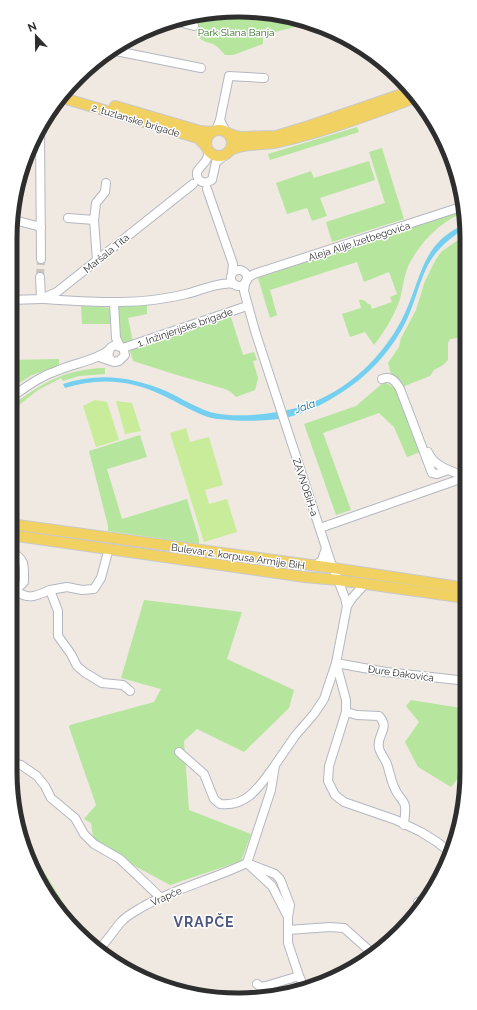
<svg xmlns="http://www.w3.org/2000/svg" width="477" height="1010" viewBox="0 0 477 1010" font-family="Raleway,sans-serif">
  <rect width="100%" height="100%" fill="#efe9e1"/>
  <g fill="#b6e59e">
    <path d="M239,10L307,24L263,35V44L233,55H225C222,51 219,48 215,45C209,42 204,43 199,37V27L197,21L192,19Z"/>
    <path d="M357,127L359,132L270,160L268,154Z"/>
    <path d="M382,148L404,219L332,242L326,222L385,203L369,152Z"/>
    <path d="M369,161L375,180L320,198L327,216L312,221L307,208L287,214L276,183L311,171L314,178Z"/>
    <path d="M465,209V213C441,220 421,242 409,264C404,275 403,287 400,299C394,316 385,331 374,345L365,332L350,337L342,314L361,308L359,300C363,299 366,301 368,304H370L372,309L392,302L390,297L397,294L389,272L364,282L357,262L270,290L277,315L270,318L258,278Z"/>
    <path d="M465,235V328L462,336L458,338L450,339L448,343V360L443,365L434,370L430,376L407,385L400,389L389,378L391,374L388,363L399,347L401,338L416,310L425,281L435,261L441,252Z"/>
    <path d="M147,304V314L128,318L133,342L122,344L120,342L117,306Z"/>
    <path d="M81,306L115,308V324H82Z"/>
    <path d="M230,314L243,355L254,352L257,360L253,361L258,378L255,390L236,397L231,392L225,389L177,375L133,361L129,348Z"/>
    <path d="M59,359V366L32,375L19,383L10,375V360Z"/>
    <path d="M105,368V374L79,376L63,381L61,378L38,390L10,412V407C42,383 64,369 105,368Z"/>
    <path d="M384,382L400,391L423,451L407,457L394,427L379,413L323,433L351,510L336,515L304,424L356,406Z"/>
    <path d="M140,435L147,457L107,469L122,519L187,499L199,539V544L108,531V526L89,451Z"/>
    <path d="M144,600L242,612L227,659L294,690L289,708L244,752L197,729L184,741L189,810L251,834L241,861L170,885L94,844L91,823L84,819L96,805L69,727L70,725L154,702L161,689L121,678Z"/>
    <path d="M411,700L467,709V767L451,787L418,767L405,742L419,722L406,706Z"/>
    <path d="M20,833L64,904L71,916L67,920L57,911L22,845Z"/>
  </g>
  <g fill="#c9ec9a">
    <path d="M95,400L107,402L119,440L96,447L83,406Z"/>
    <path d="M116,401L132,403L141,431L125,434Z"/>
    <path d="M186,428L190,442L209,437L223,485L205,490L209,504L227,499L237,532L204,542L170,433Z"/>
  </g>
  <path fill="#75cff0" d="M465,224V228C449,239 434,251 426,269C419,284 415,301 408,317C393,350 367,378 336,396C322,405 305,413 289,417C270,422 227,422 208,417C193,412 179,403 164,396C133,380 98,377 65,388L63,384C98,372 133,377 166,391C181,398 195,407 210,412C235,419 278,414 303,406C348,391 385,356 405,313C422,276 422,243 465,224Z"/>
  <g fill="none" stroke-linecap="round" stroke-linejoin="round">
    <path stroke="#c8c4bd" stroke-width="8" stroke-dasharray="8 4" stroke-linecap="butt" d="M40,277L41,259"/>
    <defs>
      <g id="minor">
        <path d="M179,22L194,26"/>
        <path d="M116,51L201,68"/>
        <path d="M220,120L229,76L264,78"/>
        <path d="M216,130L220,120L225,130"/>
        <path d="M40,133L41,259"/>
        <path d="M208,151C209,162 201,164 197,172C196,182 205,185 212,180L216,162L225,155"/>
        <path d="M207,189L233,264L232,273"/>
        <path d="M68,218L94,220L97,260"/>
        <path d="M14,220L41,227"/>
        <path d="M94,220L96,203L105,192L106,183"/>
        <circle cx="239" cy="278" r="8"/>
        <path d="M40,277L41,299"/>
        <path d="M246,281L249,277L254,274L464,206"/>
        <path d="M245,283L244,291L255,331L330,560L345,598L347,606L336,663L346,700V712L329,766L328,781L335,795L344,802L396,820L421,832L437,842L451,853"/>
        <path d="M44,299C93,302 138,306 186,294C199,291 221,281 234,284"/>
        <path d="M10,300L41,299L57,292L193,184"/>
        <path d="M114,303L116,338L120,346"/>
        <path d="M123,348L247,306"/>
        <path d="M99,357L114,362L119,361L125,355L123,348L115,345L110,348L108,356L111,360"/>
        <path d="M382,379C391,375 396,382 400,389L432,473L437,474L448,470"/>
        <path d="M10,398C26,387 40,376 59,370C75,363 95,361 109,350"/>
        <path d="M428,452C434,467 452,471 466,477"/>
        <path d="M320,528L466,477"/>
        <path d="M109,548L101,578L94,589L82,590L67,587L50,590L58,611V636L71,654L77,666L84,672L102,683L123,685L130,691"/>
        <path d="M10,551C26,560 24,564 24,582L15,591"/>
        <path d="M315,566L322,560L326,548"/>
        <path d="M10,587C27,600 32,598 50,590"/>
        <path d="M347,606L353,597L365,584"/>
        <path d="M346,712L357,715L379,716C391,729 376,734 379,748C380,753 385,759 387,764C390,773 391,782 396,791C398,796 404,800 405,806C406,812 404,819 404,825"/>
        <path d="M179,752L204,774L214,799L220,804C247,807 259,787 273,768"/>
        <path d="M10,762L21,765L37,776L45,786L51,798L75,818L84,834L94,844L120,859L160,897"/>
        <path d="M418,902L424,900"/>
        <path d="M288,930L330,927L344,928L371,952"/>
        <path d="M100,948C108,940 114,930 121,922C127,915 136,911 144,906C177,888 213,879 247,863L272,886L288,917"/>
        <path d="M257,984L261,987L266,986L299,976"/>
        <path d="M304,987L299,976L288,943V917L290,905L280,879L275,874L247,863L271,790L275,765L295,736L314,714L324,699L336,663L386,672L467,681"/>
      </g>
      <g id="major">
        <path d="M63,98L198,138L206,146"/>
        <path d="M115,106L200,131L212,132"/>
        <circle cx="219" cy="143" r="13"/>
        <path d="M228,133L235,136L240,137L276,136L309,126L411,91"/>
        <path d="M231,150C244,142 265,146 279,142C326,131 372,114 417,97"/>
        <path d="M10,524L333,568L466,588"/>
        <path d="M10,535L305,577L338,580L466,598"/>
      </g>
    </defs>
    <use href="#minor" stroke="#b4b7c1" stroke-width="10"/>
    <use href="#major" stroke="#c9c9c9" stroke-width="12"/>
    <use href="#minor" stroke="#fff" stroke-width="8"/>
    <use href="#major" stroke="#f2d163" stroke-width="10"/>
  </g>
  <g text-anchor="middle" stroke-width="3" stroke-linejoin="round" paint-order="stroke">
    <g font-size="10" fill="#2c6e1b" stroke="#fff">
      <text x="236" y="36">Park Slana Banja</text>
    </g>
    <g font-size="10" fill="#2e2e2e" stroke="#fff">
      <text transform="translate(136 120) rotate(17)" y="4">2. tuzlanske brigade</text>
      <text transform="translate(359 241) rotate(-18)" y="4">Aleja Alije Izetbegovića</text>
      <text transform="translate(106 253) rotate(-39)" y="4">Maršala Tita</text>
      <text transform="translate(185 327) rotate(-19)" y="4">1. Inžinjerijske brigade</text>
      <text transform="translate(306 487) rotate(72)" y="4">ZAVNOBiH-a</text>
      <text transform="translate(238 556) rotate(8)" y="4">Bulevar 2. korpusa Armije BiH</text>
      <text transform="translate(401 673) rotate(8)" y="4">Đure Đakovića</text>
      <text transform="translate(166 896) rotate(-24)" y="4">Vrapče</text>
    </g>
    <g font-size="11" font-style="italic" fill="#0d6fa3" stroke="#fff">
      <text transform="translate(305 406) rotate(-20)" y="4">Jala</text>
    </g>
    <g font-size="14" font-weight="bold" letter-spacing="1" fill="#4d5680" stroke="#fff">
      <text x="204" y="927">VRAPČE</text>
    </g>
  </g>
  <path d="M0 0H477V1010H0ZM238 17H239A221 221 0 0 1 460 238V772A221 221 0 0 1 239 993H238A221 221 0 0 1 17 772V238A221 221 0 0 1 238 17Z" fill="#fff" fill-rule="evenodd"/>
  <path fill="none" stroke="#2e2e2e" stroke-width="5" d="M238 17H239A221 221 0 0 1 460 238V772A221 221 0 0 1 239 993H238A221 221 0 0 1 17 772V238A221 221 0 0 1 238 17Z"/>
  <g transform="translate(36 36) rotate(338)" stroke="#ffffff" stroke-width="3" paint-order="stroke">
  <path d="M0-3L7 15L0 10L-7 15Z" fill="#2e2e2e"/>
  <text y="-6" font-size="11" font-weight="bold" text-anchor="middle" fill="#2e2e2e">N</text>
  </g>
</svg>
